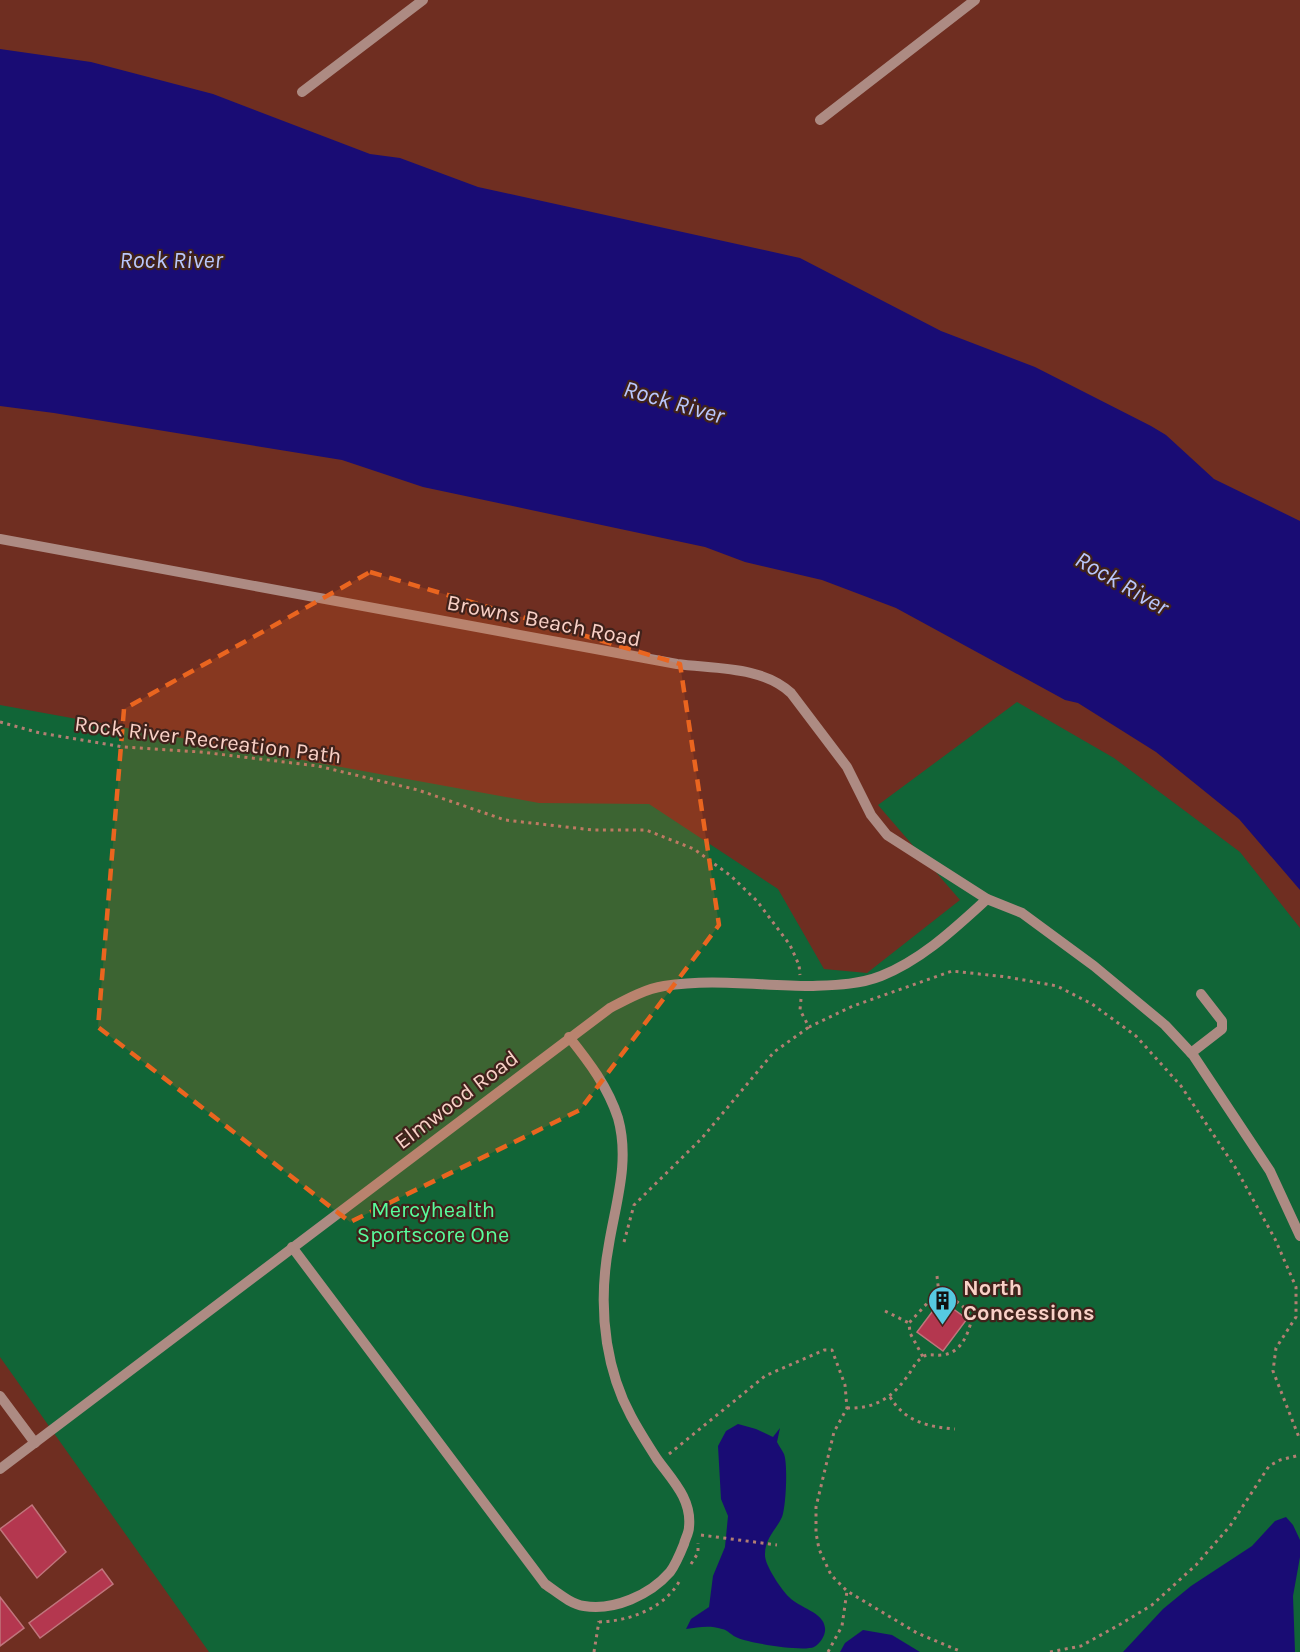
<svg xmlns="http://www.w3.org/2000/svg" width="1300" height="1652" viewBox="0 0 1300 1652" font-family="Karla,sans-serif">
  <rect width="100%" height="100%" fill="#6f2e21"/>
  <path fill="#116537" d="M1017,702L1114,758L1240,852L1300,928V1652H209L0,1357V705L539,803L649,804L778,889L824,969L867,973L960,900L878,805Z"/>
  <g fill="#190c74">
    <path d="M0,49L91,62L213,94L370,154L400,158L478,187L800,258L941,331L1035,367L1151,426L1166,435L1214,479L1300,521V890L1239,819L1156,752L1078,703L1065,700L896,608L822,580L745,562L705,547L423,487L342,460L54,413L0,406Z"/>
    <path d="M738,1424L756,1429L773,1437L780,1428L777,1442C779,1446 782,1450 784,1454C788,1464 786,1507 782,1517C776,1530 765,1538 765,1554C764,1564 781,1589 789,1597C799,1608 824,1612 825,1628C826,1635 820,1644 814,1647C803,1652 749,1643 738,1638C732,1636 728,1630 722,1629C710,1625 699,1627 686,1629L691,1619L709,1607L713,1576L725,1547L728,1516L721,1499L718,1446L726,1431Z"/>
    <path d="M1286,1517L1293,1525L1300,1540V1557L1293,1596L1295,1652H1123L1163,1609L1191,1586L1252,1546L1275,1521Z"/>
    <path d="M863,1630L892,1635L920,1652H840L845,1643Z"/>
  </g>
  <g fill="#b4374f" stroke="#c0757c" stroke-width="1.5">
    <path d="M941,1300L967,1319L943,1351L917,1332Z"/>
    <path d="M32,1505L66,1552L37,1578L0,1529Z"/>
    <path d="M102,1569L113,1584L40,1638L29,1623Z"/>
    <path d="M0,1597L24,1628L0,1646Z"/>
  </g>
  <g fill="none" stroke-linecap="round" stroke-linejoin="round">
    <g stroke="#b37f73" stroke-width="3" stroke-dasharray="3 4.5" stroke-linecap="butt">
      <path d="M0,722L40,733L124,747L201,752L318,766L418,790L505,820L593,830H646L694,849L731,876L757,901L790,945L799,965L800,975"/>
      <path d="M801,999L800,1010L809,1027L853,1006L952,971L1007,977L1057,986L1092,1004L1136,1036L1181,1086L1235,1167L1275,1239L1296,1287V1317L1276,1348L1273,1371L1300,1440"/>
      <path d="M624,1242L634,1205L702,1138L774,1052L809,1027"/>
      <path d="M937,1276L939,1294"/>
      <path d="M885,1311L909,1323"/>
      <path d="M972,1318L990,1312"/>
      <path d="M890,1397C905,1422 929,1427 955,1429"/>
      <path d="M847,1408C873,1409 891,1399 906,1378C911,1372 914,1364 920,1359C927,1352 933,1356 942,1355C961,1353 968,1335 972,1318C965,1306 953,1297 939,1294L931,1299L909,1323L910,1333L923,1357"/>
      <path d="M669,1454L765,1376L824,1350H832L845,1385L847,1408L834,1432L816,1507V1533L819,1549L831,1575L847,1591L917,1633L962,1652"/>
      <path d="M701,1535L777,1545"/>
      <path d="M691,1564L698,1553V1543"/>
      <path d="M599,1622C629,1621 663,1609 679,1582"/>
      <path d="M594,1652L599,1621"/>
      <path d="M828,1652L842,1626L847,1591"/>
      <path d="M1050,1652L1081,1646L1119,1625L1152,1605L1196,1565L1230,1526L1269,1466L1280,1460L1300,1455"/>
    </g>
    <g stroke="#ad8b83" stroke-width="10">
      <path d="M302,92L423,0"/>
      <path d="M820,120L975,0"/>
      <path d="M0,539L677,664C715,669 762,666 791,693L847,767L871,815L887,835L987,899L1022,913L1094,966L1165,1025L1193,1055L1270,1171L1300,1236"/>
      <path d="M1191,1053L1222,1029V1021L1201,994"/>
      <path d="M292,1247L545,1584C557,1592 570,1604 584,1606C614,1611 650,1595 670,1572C676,1564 680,1554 684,1544C685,1539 689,1533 689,1527C692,1499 672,1480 657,1459C648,1445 639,1431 631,1416C619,1394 611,1368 607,1343C602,1311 603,1276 609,1244C616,1202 630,1161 618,1118C608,1087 589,1062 569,1037"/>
      <path d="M0,1396L35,1443"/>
      <path d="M0,1469L610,1008C627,999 645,989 664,986C712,978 761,986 810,986C834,985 858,985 881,976C923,959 955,928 987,899"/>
    </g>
  </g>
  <path fill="#ea651f" fill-opacity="0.2" stroke="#ea651f" stroke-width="4.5" stroke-dasharray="12 8" stroke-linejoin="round" d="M370,572L680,664L719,925L580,1110L350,1222L98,1027L124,709Z"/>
  <defs>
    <symbol id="building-pin" viewBox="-11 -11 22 30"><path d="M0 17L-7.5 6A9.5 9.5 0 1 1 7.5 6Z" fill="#56c9e1" stroke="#40221b"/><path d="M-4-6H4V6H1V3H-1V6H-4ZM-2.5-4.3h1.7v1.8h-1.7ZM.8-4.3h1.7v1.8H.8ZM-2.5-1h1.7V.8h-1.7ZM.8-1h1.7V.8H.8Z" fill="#111"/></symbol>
  </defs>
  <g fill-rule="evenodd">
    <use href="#building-pin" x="926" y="1284" width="33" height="45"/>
  </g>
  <g text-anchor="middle" stroke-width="4.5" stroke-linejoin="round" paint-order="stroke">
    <g font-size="22" fill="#f9d1c7" stroke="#40221b">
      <text transform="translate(544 620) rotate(11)" y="8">Browns Beach Road</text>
      <text transform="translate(208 739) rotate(7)" y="8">Rock River Recreation Path</text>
      <text transform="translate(456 1099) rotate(-37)" y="8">Elmwood Road</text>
    </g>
    <g font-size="22" fill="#59fc9c" stroke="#40221b">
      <text x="433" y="1217">Mercyhealth<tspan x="433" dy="25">Sportscore One</tspan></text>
    </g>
    <g font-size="22" font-weight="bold" fill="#f9d1c7" stroke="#40221b" text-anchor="start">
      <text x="963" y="1295">North<tspan x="963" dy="25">Concessions</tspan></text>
    </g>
    <g font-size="24" font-style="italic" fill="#b9c7fc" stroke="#40221b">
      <text x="171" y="268">Rock River</text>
      <text transform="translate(674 402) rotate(16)" y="8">Rock River</text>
      <text transform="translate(1122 583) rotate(30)" y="8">Rock River</text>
    </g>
  </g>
</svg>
